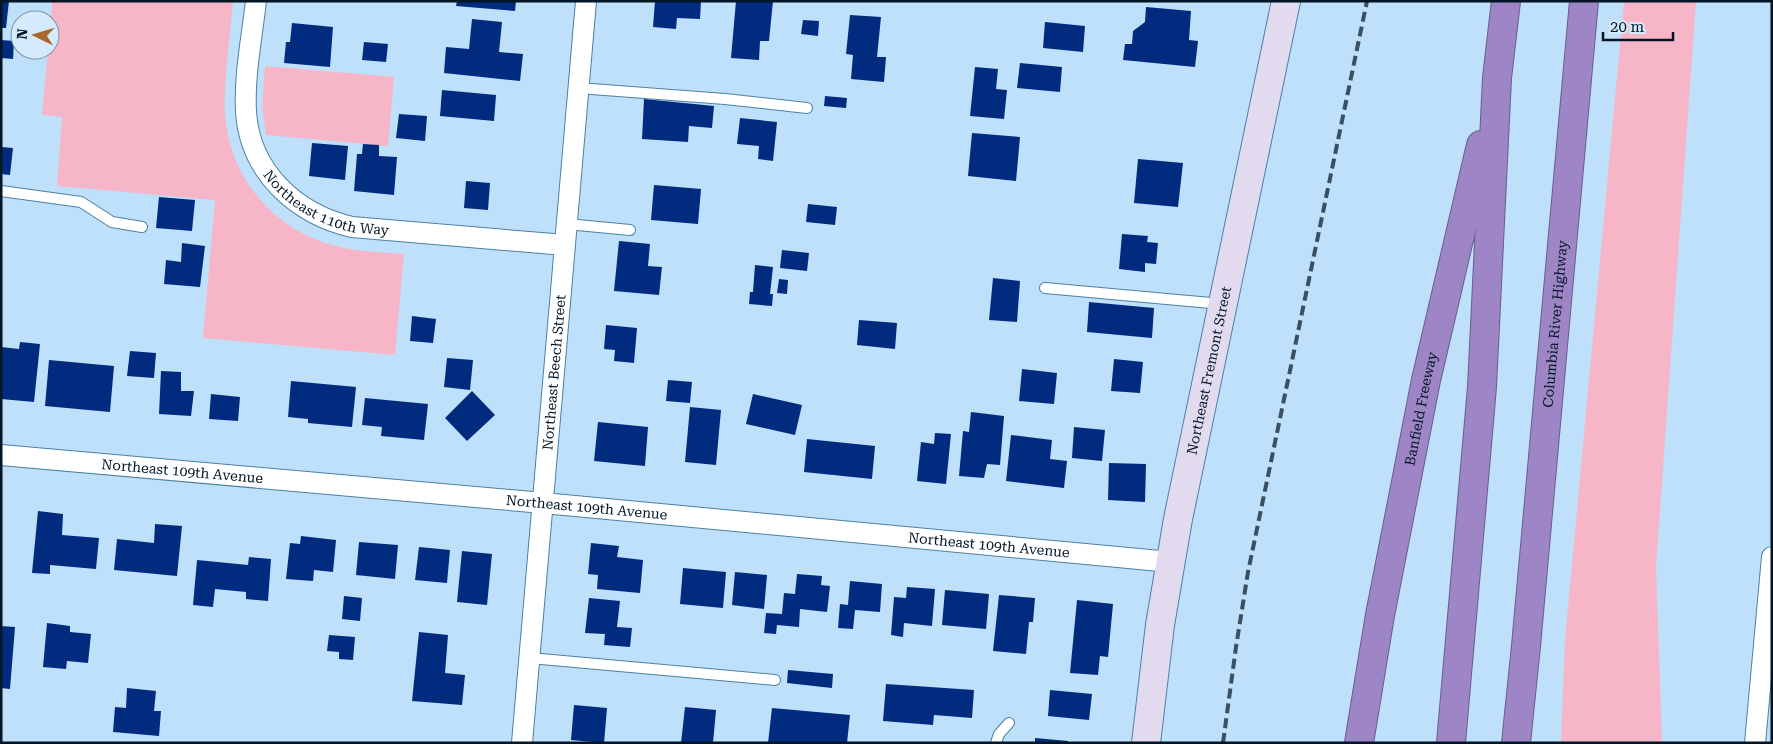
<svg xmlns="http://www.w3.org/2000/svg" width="1773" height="744" viewBox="0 0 1773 744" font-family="'Roboto Serif',serif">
  <rect width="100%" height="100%" fill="#bee0fa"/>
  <g fill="#f7b6c7">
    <path d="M52,1H233C230,38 224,75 225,112C228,177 274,230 336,246C357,252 382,252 404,254L395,355L203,338L215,200L57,186L62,117L42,115L48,50H50Z"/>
    <path d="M1624,1H1696L1656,567L1662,743H1561L1565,640Z"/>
    <path d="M265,66L394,77L388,146L266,135L262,108Z"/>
  </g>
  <g fill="#002b7f">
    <path d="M1,1H9L6,28H1Z"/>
    <path d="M457,1H516L515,11L456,6Z"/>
    <path d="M655,1H701L700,19L677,18L676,29L653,27Z"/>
    <path d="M736,1H773L769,41H760L759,60L731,58Z"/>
    <path d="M1146,7L1191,11L1189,40L1198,41L1195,67L1123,60L1125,44H1132L1133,31L1145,22Z"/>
    <path d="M850,15L881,17L877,57H886L884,82L851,79L853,55L846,54Z"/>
    <path d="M472,19L502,22L499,52L523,54L520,81L444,73L446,47L469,49Z"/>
    <path d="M803,20L819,21L818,36L801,34Z"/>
    <path d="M1045,22L1085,26L1083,52L1043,48Z"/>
    <path d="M292,23L333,27L330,67L284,63L286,42H290Z"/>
    <path d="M1,40L14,41L13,59L1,58Z"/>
    <path d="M364,42L388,44L386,62L362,60Z"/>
    <path d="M1020,63L1062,67L1060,92L1017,88Z"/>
    <path d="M975,67L998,69L996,89L1007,90L1004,119L970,116Z"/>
    <path d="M442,90L496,95L494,121L440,116Z"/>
    <path d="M825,96L847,98L846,108L824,106Z"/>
    <path d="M644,99L714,106L712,128L689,126L688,142L642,139Z"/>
    <path d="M399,114L427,116L425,141L396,138Z"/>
    <path d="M740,118L777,122L773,161L758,159L759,146L737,144Z"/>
    <path d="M972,133L1020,137L1016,181L968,176Z"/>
    <path d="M312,143L348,146L345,180L309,176Z"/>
    <path d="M363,144L379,145V156L397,157L394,195L354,191L357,154H362Z"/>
    <path d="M1,147L13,148L10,175L1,174Z"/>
    <path d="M1138,159L1183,163L1178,207L1134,203Z"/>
    <path d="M466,181L490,183L488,210L464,208Z"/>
    <path d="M654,185L701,189L698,224L651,220Z"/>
    <path d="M159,197L195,200L192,231L156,228Z"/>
    <path d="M808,204L837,207L835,225L806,222Z"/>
    <path d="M1122,234L1148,236L1147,242L1158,243L1156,264L1145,263V272L1119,269Z"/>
    <path d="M619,241L650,244L648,266L662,267L659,295L614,291Z"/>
    <path d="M182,243L205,246L200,287L164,284L166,260L181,262Z"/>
    <path d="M782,250L809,253L807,271L780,268Z"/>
    <path d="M755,265L773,267L770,294H773L772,306L749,304L750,292H753Z"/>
    <path d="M993,278L1020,281L1017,322L989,320Z"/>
    <path d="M779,279L788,280L787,294L777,293Z"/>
    <path d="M1089,302L1154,308L1152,338L1087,332Z"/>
    <path d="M412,316L436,319L433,343L410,341Z"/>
    <path d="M859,320L897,323L895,349L857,345Z"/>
    <path d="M606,325L637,328L634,363L614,361L615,350L604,349Z"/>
    <path d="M20,342L40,344L34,402L1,399V347L19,349Z"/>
    <path d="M130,351L156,353L154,378L127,376Z"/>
    <path d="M447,358L473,360L470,390L444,387Z"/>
    <path d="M1114,359L1143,362L1140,393L1111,391Z"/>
    <path d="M49,360L114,366L110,412L45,406Z"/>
    <path d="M1022,369L1057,373L1054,404L1019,401Z"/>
    <path d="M161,371L181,372V391H194L191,416L159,414Z"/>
    <path d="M668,380L692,382L690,403L666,401Z"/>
    <path d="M291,381L356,387L352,427L308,423V419L288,417Z"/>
    <path d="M472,391L495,415L467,441L445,418Z"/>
    <path d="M211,394L240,397L238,421L209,419Z"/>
    <path d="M753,394L802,405L795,435L746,424Z"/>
    <path d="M365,398L428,404L424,440L381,436L382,427L362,425Z"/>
    <path d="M690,407L721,410L716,465L685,462Z"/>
    <path d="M971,412L1004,416L1000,465L987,464L984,478L959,476L963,431L969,432Z"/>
    <path d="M598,422L648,427L645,466L594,461Z"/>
    <path d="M1074,427L1105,430L1102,461L1072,458Z"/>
    <path d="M935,433L951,434L946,484L917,481L921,442L934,444Z"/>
    <path d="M1011,435L1052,440L1050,459L1067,461L1064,488L1006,481Z"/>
    <path d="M807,439L875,446L872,479L804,472Z"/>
    <path d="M1109,463L1146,464L1145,502L1108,500Z"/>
    <path d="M38,511L63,514L62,535L99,538L96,569L50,565V574L32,573Z"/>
    <path d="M155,524L182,526L177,576L114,570L117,539L154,543Z"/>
    <path d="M301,536L336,540L333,572L314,570L313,581L286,579L290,543L300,544Z"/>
    <path d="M359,542L398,545L395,579L356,575Z"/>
    <path d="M591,543L619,546L617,557L643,560L640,593L597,589L598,575L588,574Z"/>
    <path d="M419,547L450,550L447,583L415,580Z"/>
    <path d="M462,551L492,554L487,605L457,602Z"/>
    <path d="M249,557L271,559L268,601L246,599V592L215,589L213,607L193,605L197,560L248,565Z"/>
    <path d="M683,568L726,572L723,608L680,604Z"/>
    <path d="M735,572L767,575L764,609L732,605Z"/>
    <path d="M797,574L822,576L821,585L830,586L827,612L800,609L799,627L777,625L776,634L764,633L766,613L782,614L784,593L795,594Z"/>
    <path d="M850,581L882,584L880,612L855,610L853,629L838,628L840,604L848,605Z"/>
    <path d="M907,587L935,589L932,626L904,623L903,637L891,635L894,597L906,598Z"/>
    <path d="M945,590L989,594L986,629L942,625Z"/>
    <path d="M999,595L1035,598L1033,622H1029L1026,654L993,651Z"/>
    <path d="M344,596L362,598L360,621L342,619Z"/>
    <path d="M589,598L620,601L617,627L632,628L630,647L604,645L605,634L585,633Z"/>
    <path d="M1077,600L1113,604L1108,657L1100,656L1098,675L1070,673Z"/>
    <path d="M47,623L70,626V632L91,634L88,663L67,661L66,669L43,667Z"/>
    <path d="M1,626L15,627L10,689L1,688Z"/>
    <path d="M419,632L448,635L445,673L465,675L462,705L412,701Z"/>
    <path d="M329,635L355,637L353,660L339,659V652L327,651Z"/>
    <path d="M788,670L833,674L832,688L787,683Z"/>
    <path d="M886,684L974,690L972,718L934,715L933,725L883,721Z"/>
    <path d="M127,688L156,691L154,711H161L159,736L113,732L115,707L126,708Z"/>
    <path d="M1050,690L1092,694L1089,720L1048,716Z"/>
    <path d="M574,705L607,708L604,743L571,740Z"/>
    <path d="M685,707L716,710L713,743H681Z"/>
    <path d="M772,708L850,715L847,743H768Z"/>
    <path d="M1035,738L1068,741V743H1035Z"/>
  </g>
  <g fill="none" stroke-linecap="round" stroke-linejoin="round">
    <defs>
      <g id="service">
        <path d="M578,88L725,99L807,108"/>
        <path d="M1,191L81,202L112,222L142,227"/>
        <path d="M567,224L630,230"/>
        <path d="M1045,288L1222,304"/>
        <path d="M530,658L775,680"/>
        <path d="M996,743L999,734L1009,723"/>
      </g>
      <g id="minor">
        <path id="s1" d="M256,1C252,37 244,75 246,112C250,172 296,214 352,227L565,245"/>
        <path id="s2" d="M1,455L543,503L1171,562"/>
        <path id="s3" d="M522,743L586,1"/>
        <path d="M1755,743L1772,557"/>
      </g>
      <g id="secondary">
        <path id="s4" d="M1146,743L1160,625L1178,519L1286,1"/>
      </g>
      <g id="motorway">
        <path id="s5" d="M1359,743L1380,615L1426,380L1481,145"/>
        <path d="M1451,743L1482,387L1497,78L1506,1"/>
        <path id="s6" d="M1516,743L1526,646L1584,1"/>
      </g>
    </defs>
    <use href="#service" stroke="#4a81a8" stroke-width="12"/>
    <use href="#minor" stroke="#4a81a8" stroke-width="22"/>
    <use href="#secondary" stroke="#4a81a8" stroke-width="30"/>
    <use href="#motorway" stroke="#675e8d" stroke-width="30"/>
    <use href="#service" stroke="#fff" stroke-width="10"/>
    <use href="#minor" stroke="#fff" stroke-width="20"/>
    <use href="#secondary" stroke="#e2daee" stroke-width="28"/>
    <use href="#motorway" stroke="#9e85c6" stroke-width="28"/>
    <path stroke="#385062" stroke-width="4" stroke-dasharray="10 5" stroke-linecap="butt" d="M1223,743L1236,647L1248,572L1367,1"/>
  </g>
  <g text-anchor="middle" stroke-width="5" stroke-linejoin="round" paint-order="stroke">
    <g font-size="14" fill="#011524" stroke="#d5ebfd">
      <text dy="5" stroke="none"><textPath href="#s1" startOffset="246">Northeast 110th Way</textPath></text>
      <text dy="5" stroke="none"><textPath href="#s6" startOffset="421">Columbia River Highway</textPath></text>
      <text dy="5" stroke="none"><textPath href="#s4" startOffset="378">Northeast Fremont Street</textPath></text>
      <text dy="5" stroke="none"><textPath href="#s3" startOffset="372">Northeast Beech Street</textPath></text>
      <text dy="5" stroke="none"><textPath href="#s5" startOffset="340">Banfield Freeway</textPath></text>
      <text dy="5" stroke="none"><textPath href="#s2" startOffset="182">Northeast 109th Avenue</textPath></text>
      <text dy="5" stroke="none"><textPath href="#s2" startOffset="588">Northeast 109th Avenue</textPath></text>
      <text dy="5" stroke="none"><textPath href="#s2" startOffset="992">Northeast 109th Avenue</textPath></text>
    </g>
  </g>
  <rect width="1773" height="744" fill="none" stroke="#011524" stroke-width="5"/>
  <g transform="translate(35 35) rotate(275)"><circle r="24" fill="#d5ebfd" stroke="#8095a6"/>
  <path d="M0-4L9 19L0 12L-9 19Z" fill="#a6692d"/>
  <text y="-8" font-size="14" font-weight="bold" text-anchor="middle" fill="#011524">N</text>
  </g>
  <path d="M1603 32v8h70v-8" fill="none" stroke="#011524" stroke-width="2.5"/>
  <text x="1610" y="32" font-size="15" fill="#011524" stroke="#d5ebfd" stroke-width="4" paint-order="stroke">20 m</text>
</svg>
